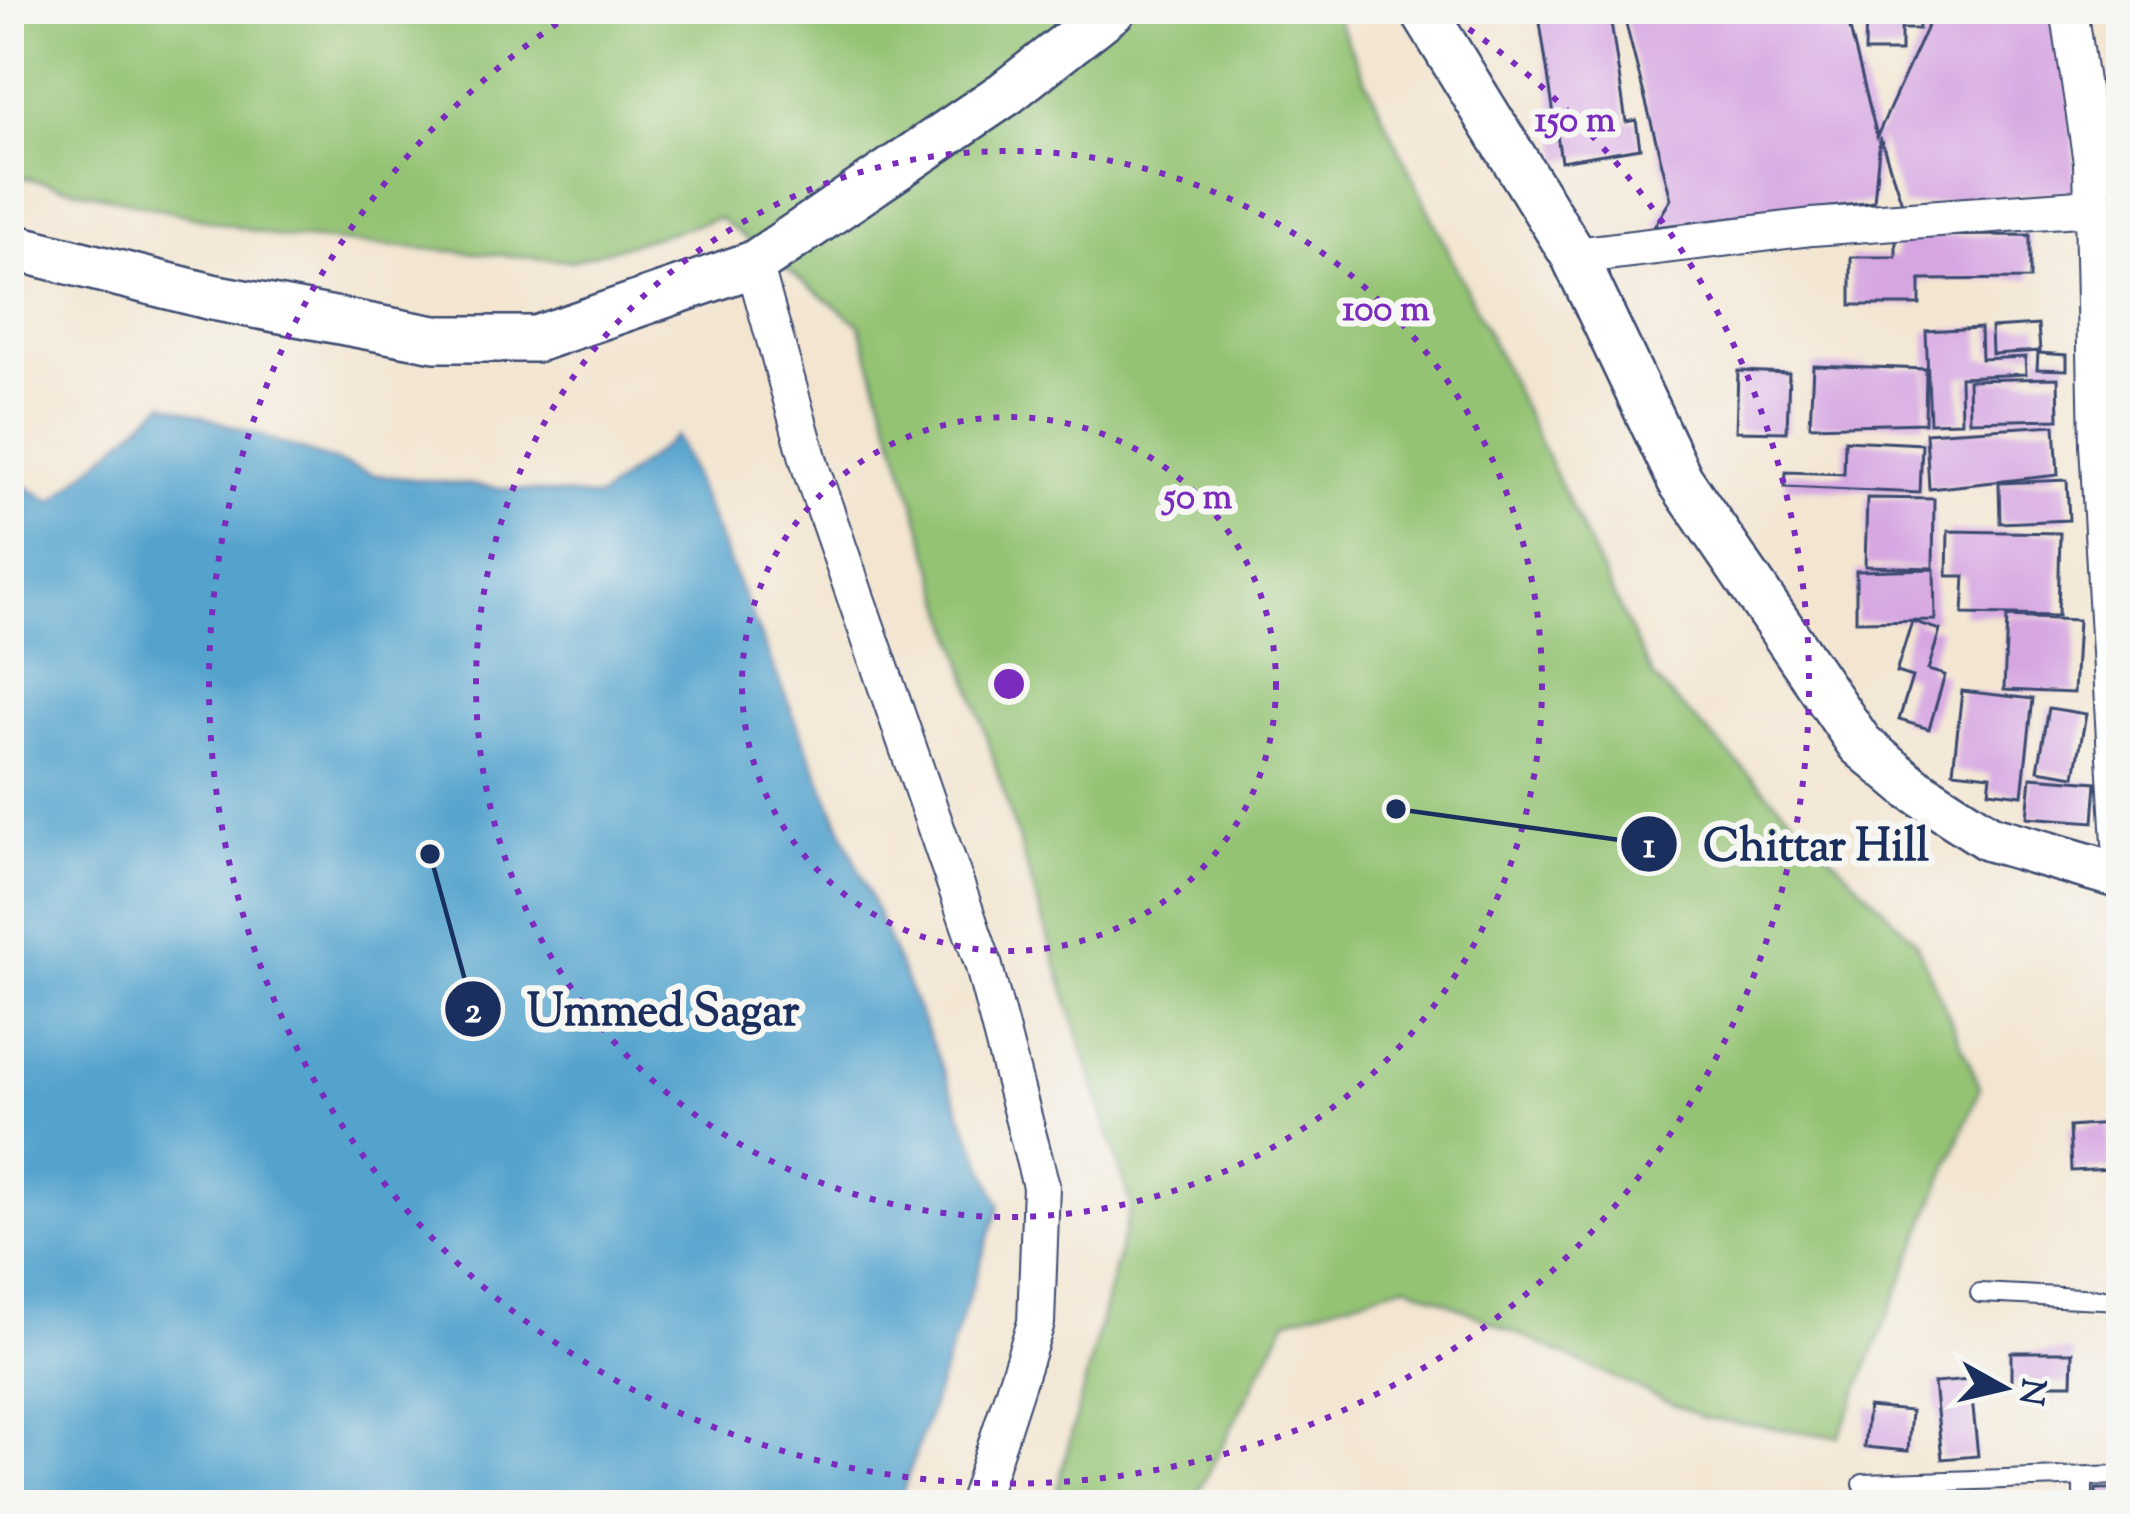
<svg xmlns="http://www.w3.org/2000/svg" width="2130" height="1514" viewBox="0 0 2130 1514" font-family="'Sorts Mill Goudy',serif">
  <rect width="100%" height="100%" fill="#f6f6f2"/>
  <filter id="ink" filterUnits="userSpaceOnUse"><feTurbulence type="fractalNoise" baseFrequency=".00833" numOctaves="2"/><feDisplacementMap in="SourceGraphic" scale="24" xChannelSelector="R" yChannelSelector="G"/><feConvolveMatrix kernelMatrix="1 2 1 2 8 2 1 2 1" color-interpolation-filters="sRGB"/></filter>
  <filter id="wash" filterUnits="userSpaceOnUse"><feTurbulence type="fractalNoise" baseFrequency=".004" numOctaves="4" result="noise"/><feDisplacementMap in="SourceGraphic" scale="48" xChannelSelector="R" yChannelSelector="G"/><feGaussianBlur stdDeviation="2.7" result="paint"/><feColorMatrix in="noise" values="0 0 0 0 0 0 0 0 0 0 0 0 0 0 0 0 0 1.4 0 .05"/><feComposite in="paint" operator="in"/></filter>
  <g filter="url(#wash)">
    <rect width="100%" height="100%" fill="#f3e5d0"/>
    <path fill="#94c373" stroke="#587968" stroke-width="3" d="M9,9H1332L1653,678L1915,940L1980,1087L1839,1437L1704,1418L1407,1284L1287,1319L1192,1505H1053L1131,1205L859,324L719,218L572,261L280,237L9,174Z"/>
    <path fill="#53a3cd" stroke="#376996" stroke-width="3" d="M164,403L375,475L599,498L676,436L1000,1205L898,1505H9V477L53,502Z"/>
    <g id="blocks">
      <g fill="#d6a5e2">
        <path d="M1587,9H1609L1626,122L1636,120L1640,148L1561,161L1539,16Z"/>
        <path d="M1622,9H1696L1697,16L1698,9H1845L1877,136L1935,9H2014L2065,24L2076,191L1903,206L1880,137L1874,202L1654,227L1671,199Z"/>
        <path d="M1866,9H1919V29H1901V52H1865Z"/>
        <path d="M2030,235V279L1920,280V305H1851V257H1896V236Z"/>
        <path d="M2038,325L2040,351L1992,354L1991,328Z"/>
        <path d="M1980,328L1981,359L2025,357L2026,374L1960,377L1961,422L1930,423L1926,331Z"/>
        <path d="M2038,353L2067,355V370L2037,369Z"/>
        <path d="M1813,365L1926,369L1925,423L1810,426Z"/>
        <path d="M1738,371L1789,373L1787,432L1736,431Z"/>
        <path d="M2058,378L2059,419L1969,421L1968,380Z"/>
        <path d="M2055,425L2058,475L1929,489L1926,433Z"/>
        <path d="M1845,440L1922,444L1920,493L1785,487L1786,472L1844,474Z"/>
        <path d="M2067,480L2069,520L2000,523L1999,483Z"/>
        <path d="M1867,498L1934,499L1933,568L1865,566Z"/>
        <path d="M1948,531L2060,533L2058,616L1963,614L1965,576H1947Z"/>
        <path d="M1934,569L1935,620L1856,621V571Z"/>
        <path d="M2007,617L2078,620L2074,693L2004,690Z"/>
        <path d="M1912,621L1940,630L1928,670L1945,675L1929,729L1899,720L1912,677L1896,672Z"/>
        <path d="M1962,691L2033,699L2022,795L1989,791L1991,775L1953,771Z"/>
        <path d="M2049,708L2086,714L2075,776L2038,770Z"/>
        <path d="M2031,777L2097,782L2094,822L2027,817Z"/>
        <path d="M2109,1124L2112,1169L2071,1171L2069,1127Z"/>
        <path d="M2011,1352H2073L2072,1384H2011Z"/>
        <path d="M1970,1380L1978,1456L1942,1459L1934,1383Z"/>
        <path d="M1868,1407L1911,1411L1908,1451L1864,1447Z"/>
        <rect x="2096" y="1489" width="25" height="16"/>
      </g>
    </g>
  </g>
  <g filter="url(#ink)">
    <use href="#blocks" fill-opacity="0" stroke="#3b4a6f" stroke-width="3"/>
    <g fill="none" stroke-linecap="round" stroke-linejoin="round">
      <defs>
        <g id="service">
          <path d="M1980,1293L2121,1300"/>
          <path d="M2083,1477V1505"/>
          <path d="M1863,1484L2121,1475"/>
        </g>
        <g id="minor">
          <path d="M2069,9L2092,162L2098,444L2121,843"/>
          <path d="M1574,256L1812,227L2093,207"/>
          <path d="M754,264L812,472L983,963L1041,1186L1036,1323L977,1505"/>
        </g>
        <g id="tertiary">
          <path d="M1422,9L1574,256L1680,480L1860,744L1912,788L1989,838L2121,876"/>
          <path d="M9,246L212,297L435,339H536L754,264L1006,93L1113,9"/>
        </g>
      </defs>
      <use href="#service" stroke="#3b4a6f" stroke-width="22"/>
      <use href="#minor" stroke="#3b4a6f" stroke-width="40"/>
      <use href="#tertiary" stroke="#3b4a6f" stroke-width="50"/>
      <use href="#service" stroke="#fff" stroke-width="18"/>
      <use href="#minor" stroke="#fff" stroke-width="36"/>
      <use href="#tertiary" stroke="#fff" stroke-width="45"/>
    </g>
  </g>
  <g fill="none" stroke="#7b2cbf" stroke-width="6" stroke-dasharray="6 12">
    <circle cx="1009" cy="684" r="267"/>
    <circle cx="1009" cy="684" r="533"/>
    <path d="M1439 9A800 800 0 1 1 579 9"/>
  </g>
  <circle cx="1009" cy="684" r="18" fill="#7b2cbf" stroke="#f6f6f2" stroke-width="6"/>
  <g font-size="36" text-anchor="middle" font-weight="bold" fill="#7b2cbf" stroke="#f6f6f2" stroke-width="12" stroke-linejoin="round" paint-order="stroke">
    <text x="1575" y="131">150 m</text>
    <text x="1386" y="320">100 m</text>
    <text x="1198" y="508">50 m</text>
  </g>
  <path fill="none" stroke="#1b2f5e" stroke-width="4.5" d="M1396 809L1649 844M430 854L473 1009"/>
  <g fill="#1b2f5e" stroke="#f6f6f2" stroke-width="4.5">
    <circle cx="1396" cy="809" r="12"/>
    <circle cx="430" cy="854" r="12"/>
    <circle cx="1649" cy="844" r="30"/>
    <circle cx="473" cy="1009" r="30"/>
  </g>
  <g font-size="36" text-anchor="middle" font-weight="bold" fill="#fff">
    <text x="1649" y="857">1</text>
    <text x="473" y="1022">2</text>
  </g>
  <g font-size="45" text-anchor="middle" font-weight="bold" fill="#1b2f5e" stroke="#f6f6f2" stroke-width="12" stroke-linejoin="round" paint-order="stroke">
    <text x="1816" y="860">Chittar Hill</text>
    <text x="663" y="1025">Ummed Sagar</text>
  </g>
  <rect width="2130" height="1514" fill="none" stroke="#f6f6f2" stroke-width="48"/>
  <g transform="translate(2004 1388) rotate(98)" stroke="#f6f6f2" stroke-width="9" paint-order="stroke">
  <path d="M0-9L21 45L0 30L-21 45Z" fill="#1b2f5e"/>
  <text y="-18" font-size="33" font-weight="bold" text-anchor="middle" fill="#1b2f5e">N</text>
  </g>
</svg>
